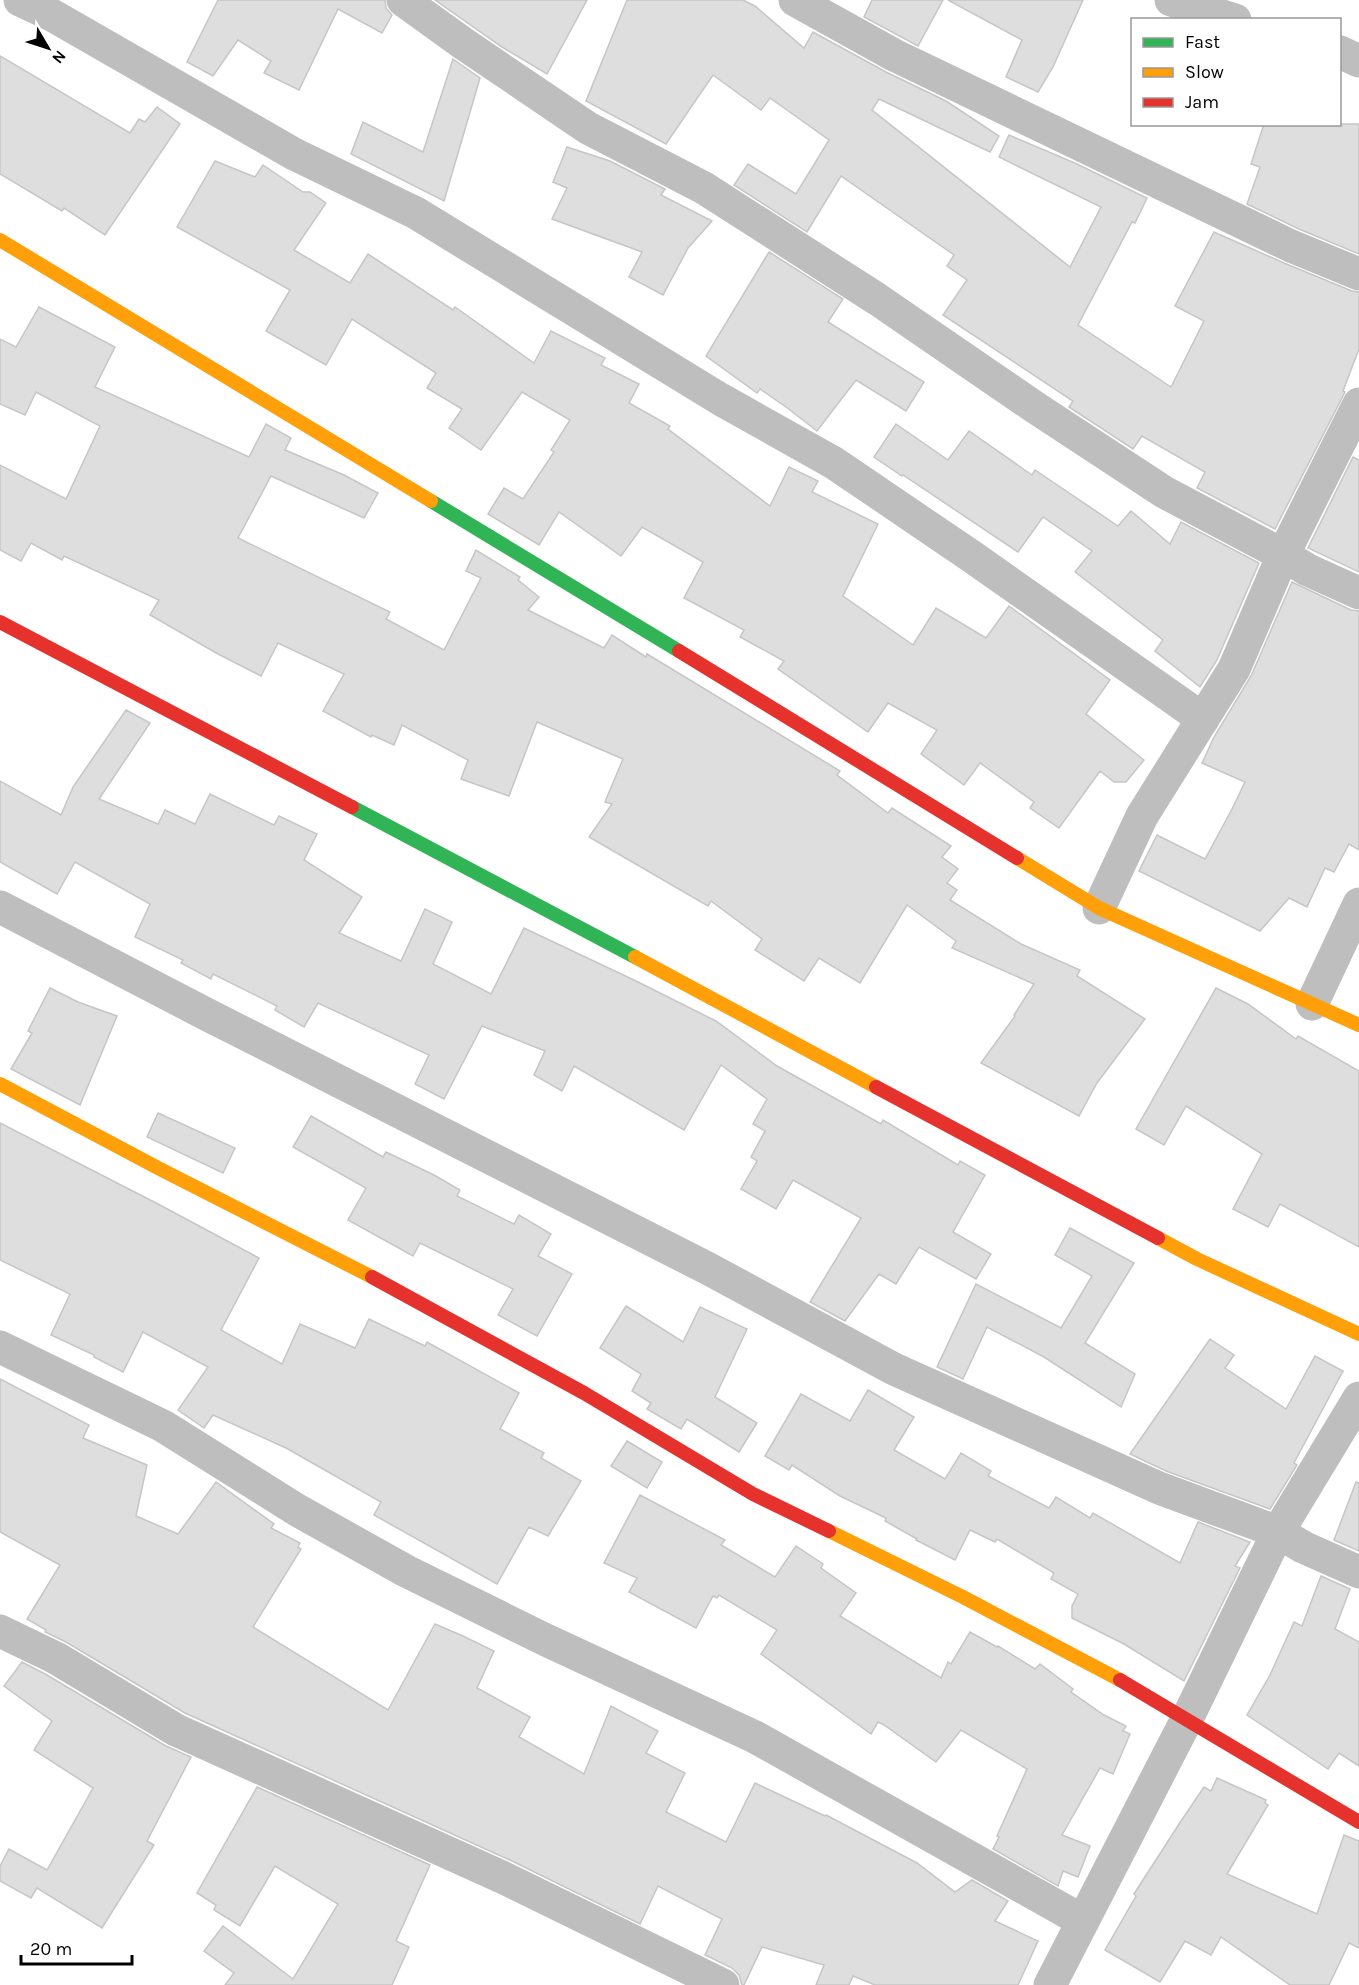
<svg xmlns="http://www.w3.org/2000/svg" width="1359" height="1985" viewBox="0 0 1359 1985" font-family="Karla,sans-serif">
  <rect width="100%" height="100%" fill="#fff"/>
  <g fill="#dedede" stroke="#c6c6c6" stroke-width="1.5">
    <path d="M218,0H385L386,8L392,15L382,33L338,9L299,90L264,73L271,61L238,40L213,76L187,62Z"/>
    <path d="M435,0H587L547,74L502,47Z"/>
    <path d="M627,0H743L755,6L804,48L813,32L886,72L946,101L999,136L990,152L879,99L872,110L1070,267L1101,207L999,157L1009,135L1077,164L1147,198L1135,223L1132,222L1078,325L1171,387L1204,321L1175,306L1214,232L1284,263L1352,291L1359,292V349L1343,391L1345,392L1275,529L1197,488L1205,472L1142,436L1133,449L1069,407L1073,401L943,315L967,280L947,266L954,255L841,176L807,232L734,185L748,164L796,194L829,140L770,98L761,110L713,75L666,144L586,101Z"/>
    <path d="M872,0H943L918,46L864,17Z"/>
    <path d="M948,0H1083L1053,67L1038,92L1006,77L1022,40Z"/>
    <path d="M0,56L130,133L139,119L145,122L157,107L180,124L105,235L64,208L62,211L0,174Z"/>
    <path d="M453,59L480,78L444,201L351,154L363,122L423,152Z"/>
    <path d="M1264,124H1359V254L1299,229L1247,204L1260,167L1251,164Z"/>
    <path d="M567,147L610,161L665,189L661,195L712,221L688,248L663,295L629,277L642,252L552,219L567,188L553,182Z"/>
    <path d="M215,161L255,177L263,165L303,192H310L326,203L294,250L350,283L368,254L453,310L455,307L534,363L551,331L605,358L601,365L639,384L629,403L670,426L668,429L770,506L789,467L818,481L812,492L878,524L843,596L913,645L936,608L986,638L1009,606L1110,680L1086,714L1144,760L1126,782H1114L1100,771L1059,828L1030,808L1034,802L980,763L964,785L921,754L937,730L888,703L868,732L778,669L784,661L740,637L744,630L684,598L703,562L642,527L621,556L559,512L539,545L488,514L504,488L523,499L554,452L551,450L570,420L522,392L481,450L449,428L462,409L427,388L436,373L352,319L326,365L266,331L290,290L177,227Z"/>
    <path d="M769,252L843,299L828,322L924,382L906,411L856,380L817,431L786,407L760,389L757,393L706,356Z"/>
    <path d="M39,307L115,347L95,387L249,457L266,424L291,438L285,450L344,475L378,493L364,518L271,476L238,538L390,612L386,619L444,650L481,578L466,571L476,550L520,577L518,580L539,597L528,610L604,648L612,635L646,657L647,654L840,771L837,775L888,813L892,808L951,846L942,857L958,869L947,883L957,890L950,900L1021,944L1080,970L1077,976L1145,1019L1097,1083L1079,1116L981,1063L1015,1016L1014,1015L1034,984L952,948L956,941L907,905L860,983L819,958L804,981L755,950L762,939L711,901L708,906L589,837L612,804L605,802L623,759L537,722L509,796L461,779L468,760L402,725L394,745L372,735L371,737L323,711L344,674L278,643L261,676L218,654L150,615L159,600L64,556L62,560L31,543L21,561L0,550V465L66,499L100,426L36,392L25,415L0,404V339L16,347Z"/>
    <path d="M896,424L948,460L969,431L1032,475L1035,470L1118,526L1131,511L1170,544L1181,522L1259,563L1217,660L1200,687L1155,651L1163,640L1075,572L1092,551L1043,517L1018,552L903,475L902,476L874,457Z"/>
    <path d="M1353,457L1359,460V572L1308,548Z"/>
    <path d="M1292,582L1351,610L1359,611V850L1349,844L1334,872L1325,868L1307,907L1289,898L1260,931L1139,871L1157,835L1205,859L1232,809L1245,782L1202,763L1214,737L1251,676Z"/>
    <path d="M126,710L150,723L99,799L158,824L165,810L195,824L210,794L274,825L279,816L317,834L304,860L362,897L339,933L401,961L425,909L452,922L433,964L491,994L524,928L636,981L716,1021L777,1066L881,1124L883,1120L958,1165L960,1161L985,1175L953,1232L991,1254L976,1279L919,1247L896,1284L879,1274L845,1321L810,1302L861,1218L793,1180L776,1209L741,1189L757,1161L751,1157L765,1131L753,1124L767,1099L721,1065L684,1130L574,1066L562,1091L534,1075L545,1051L482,1026L444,1099L415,1084L429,1055L318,1003L304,1027L275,1010L277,1006L213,974L211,979L181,963L183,960L135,937L150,904L75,862L57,894L0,862V781L61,815L73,787Z"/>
    <path d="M50,988L78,1002L117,1016L80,1105L11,1069L32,1033L28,1031Z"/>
    <path d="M1216,988L1248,1004L1296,1039L1298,1036L1359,1071V1247L1280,1204L1268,1227L1233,1209L1262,1154L1186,1106L1164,1145L1136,1129Z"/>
    <path d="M158,1113L235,1148L223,1173L147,1137Z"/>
    <path d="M311,1116L383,1157L386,1152L434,1175L460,1190L457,1196L514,1224L519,1215L551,1234L538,1256L572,1274L537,1336L498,1315L513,1289L420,1243L413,1256L348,1220L366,1188L293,1147Z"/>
    <path d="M0,1123L158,1204L259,1258L221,1330L282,1364L300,1324L355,1348L369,1319L425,1346L427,1342L519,1393L500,1429L544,1453L541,1458L581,1481L548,1536L529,1527L497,1584L374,1515L381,1502L286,1448L213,1415L204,1428L178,1410L208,1367L143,1332L123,1372L94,1357V1355L51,1335L70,1294L0,1260Z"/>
    <path d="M1070,1228L1134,1263L1085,1343L1135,1374L1121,1407L1044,1357L987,1327L963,1379L937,1367L976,1284L1061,1328L1092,1276L1055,1255Z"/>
    <path d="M626,1306L683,1342L700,1307L747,1329L715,1397L757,1423L739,1452L687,1419L681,1429L647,1409L651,1403L632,1391L641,1374L600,1348Z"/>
    <path d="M1210,1339L1234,1355L1225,1368L1286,1409L1315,1356L1343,1371L1294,1463L1297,1465L1270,1509L1166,1471L1130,1454Z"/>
    <path d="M0,1379L89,1425L83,1438L147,1465L136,1516L178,1534L216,1482L274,1524L271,1528L300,1543L298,1547L301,1549L253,1627L388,1710L435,1624L463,1636L494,1651L477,1688L530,1717L519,1737L584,1774L611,1706L658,1731L646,1753L685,1773L666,1812L726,1842L755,1783L825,1816L826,1815L917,1863L955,1892L972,1880L1008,1901L995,1921L1038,1941L1018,1985H875L853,1976L849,1985H816L824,1965L762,1947L744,1985H742L739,1975L732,1968L705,1955L722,1919L658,1886L640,1924L512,1861L185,1713L66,1642L45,1632L46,1630L27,1619L60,1565L0,1532Z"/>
    <path d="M868,1390L914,1417L894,1450L945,1479L961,1453L991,1471L988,1476L1049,1508L1056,1497L1090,1518L1093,1513L1180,1563L1198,1522L1250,1542L1235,1566L1240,1568L1184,1681L1124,1644L1072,1618V1606L1078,1594L1051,1579L1054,1573L997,1539L995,1542L970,1530L955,1560L916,1540L917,1539L885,1521L886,1518L840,1496L792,1465L789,1470L765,1456L801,1394L850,1421Z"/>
    <path d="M627,1441L662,1462L647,1488L611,1466Z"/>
    <path d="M1356,1482L1359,1483V1551L1334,1540Z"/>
    <path d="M640,1495L725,1540L721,1545L775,1577L796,1546L823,1564L821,1568L856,1593L840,1616L941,1678L948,1662L951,1664L970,1632L997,1647L998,1646L1035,1669L1040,1664L1073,1689L1071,1692L1104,1715L1126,1726L1123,1731L1130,1734L1113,1774L1100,1768L1062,1835L1090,1846L1078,1877L1063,1871L1058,1886L993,1849L999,1837L997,1836L1027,1769L961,1730L936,1762L884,1725L878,1722L871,1734L761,1654L777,1630L719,1595L717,1598L713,1596L696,1628L629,1592L637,1578L604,1563Z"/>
    <path d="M1321,1576L1350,1589L1335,1629L1359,1642V1766L1339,1753L1328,1769L1247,1715L1270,1675L1294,1622L1302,1626Z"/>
    <path d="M22,1662L47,1675L166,1746L191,1757L147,1841L154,1845L102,1928L37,1888L31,1898L0,1881V1866L9,1849L47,1870L93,1788L34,1750L52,1721L4,1686Z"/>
    <path d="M1217,1778L1266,1800L1265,1803L1268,1805L1227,1874L1317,1914L1344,1835L1359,1841V1948L1349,1943L1329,1985H1290L1221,1937L1211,1955L1185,1941L1160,1982L1105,1950L1136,1896L1134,1894L1181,1821L1204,1787L1211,1791Z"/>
    <path d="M257,1787L430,1865L396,1941L409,1947L392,1985H225L234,1973L204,1951L223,1926L293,1979L338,1904L275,1866L240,1926L214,1910L216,1905L197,1893Z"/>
  </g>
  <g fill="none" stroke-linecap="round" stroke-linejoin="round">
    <g stroke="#bebebe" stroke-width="33">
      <path d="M20,0L50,14L294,154L416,213L720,399L834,463L971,556L1203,719"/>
      <path d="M403,0L464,44L588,128L704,188L877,299L1036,408L1164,492L1283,555L1308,570L1359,593"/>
      <path d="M795,0L894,55L1291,246L1359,274"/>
      <path d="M1171,0L1235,20"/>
      <path d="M1340,52L1359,61"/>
      <path d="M0,907L206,1014L707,1268L894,1369L1159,1488L1278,1532L1303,1547L1359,1572"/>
      <path d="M1099,908L1142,816L1234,669L1283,555L1359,404"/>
      <path d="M1312,1004L1359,904"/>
      <path d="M0,1347L163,1426L297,1510L406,1571L546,1640L755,1737L1083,1921"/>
      <path d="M0,1631L56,1658L176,1730L504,1878L723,1985"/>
      <path d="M1050,1985L1187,1719L1278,1532L1359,1398"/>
    </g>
    <g stroke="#30b455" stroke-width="14">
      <path d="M431,501L679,651"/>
      <path d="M352,807L635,957"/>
    </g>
    <g stroke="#ff9f0a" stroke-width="14">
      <path d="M0,240L431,501"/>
      <path d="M1017,858L1099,908L1359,1025"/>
      <path d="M635,957L876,1087"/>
      <path d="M0,1084L160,1169L372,1277"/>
      <path d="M1158,1238L1197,1259L1359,1334"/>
      <path d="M829,1531L963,1597L1120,1680"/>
    </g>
    <g stroke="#e5322d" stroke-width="14">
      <path d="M0,622L352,807"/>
      <path d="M679,651L1017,858"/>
      <path d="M876,1087L1158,1238"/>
      <path d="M372,1277L584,1393L753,1494L829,1531"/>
      <path d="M1120,1680L1359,1822"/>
    </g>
  </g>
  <rect x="1131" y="18" width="210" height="108" fill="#ffffff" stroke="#999999" stroke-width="1.5"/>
  <rect x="1143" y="38" width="30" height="9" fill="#30b455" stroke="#999999" stroke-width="1.5"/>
  <text x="1185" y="48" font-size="18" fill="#000000">Fast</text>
  <rect x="1143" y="68" width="30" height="9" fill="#ff9f0a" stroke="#999999" stroke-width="1.5"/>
  <text x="1185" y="78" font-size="18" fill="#000000">Slow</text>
  <rect x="1143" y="98" width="30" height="9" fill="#e5322d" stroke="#999999" stroke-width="1.5"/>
  <text x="1185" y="108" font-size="18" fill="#000000">Jam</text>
  <g transform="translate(48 48) rotate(129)" stroke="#ffffff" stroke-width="4.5" paint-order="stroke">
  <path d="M0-4.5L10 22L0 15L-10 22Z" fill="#000000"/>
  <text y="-9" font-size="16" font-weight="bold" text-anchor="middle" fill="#000000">N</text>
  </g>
  <path d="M21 1955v9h111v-9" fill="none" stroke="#000000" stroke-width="3"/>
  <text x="30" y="1955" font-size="18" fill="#000000" stroke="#ffffff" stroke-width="4.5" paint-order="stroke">20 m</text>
</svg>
